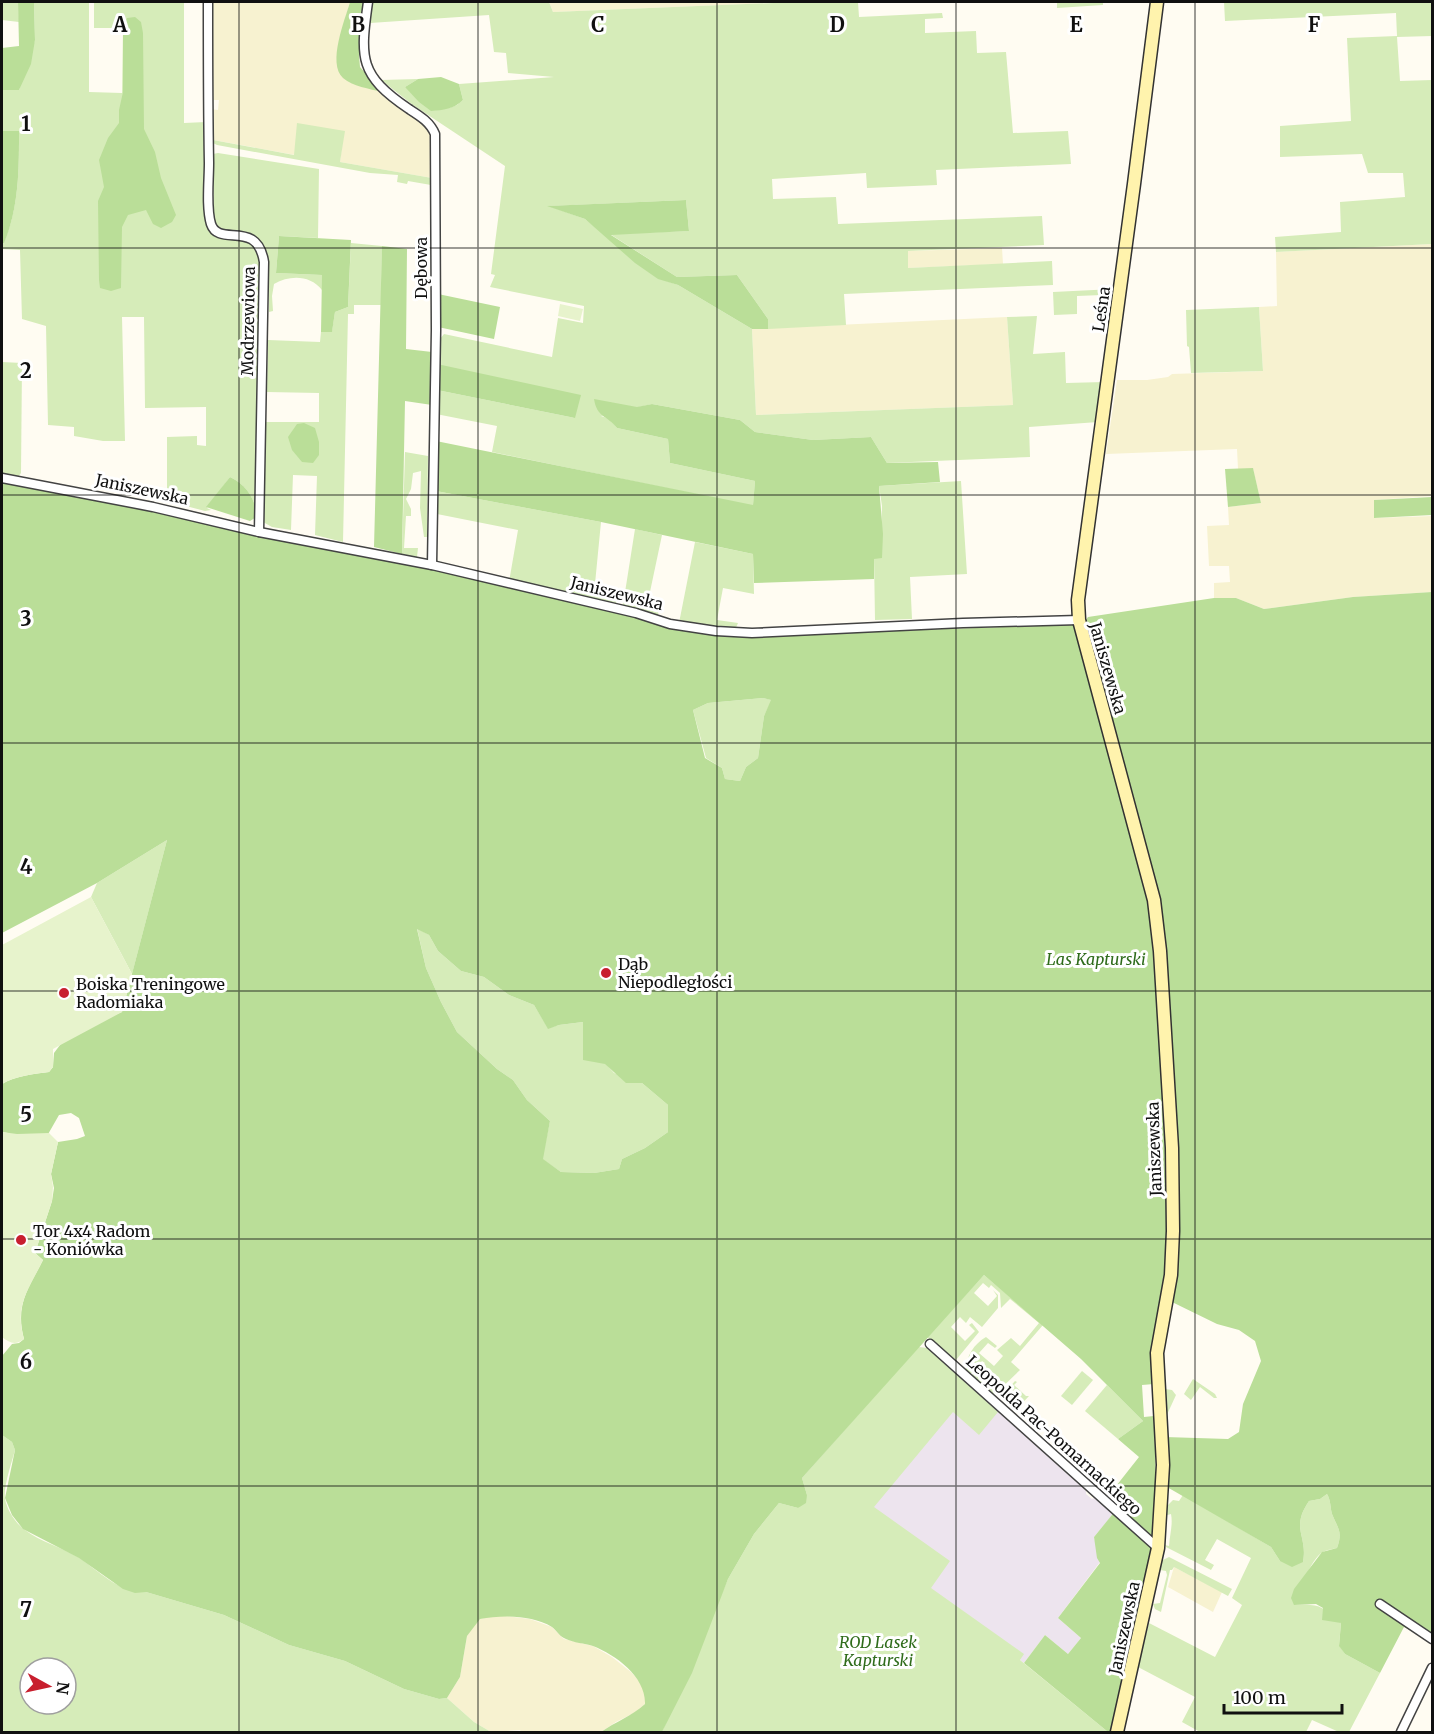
<svg xmlns="http://www.w3.org/2000/svg" width="1434" height="1734" viewBox="0 0 1434 1734" font-family="Merriweather,serif">
  <rect width="100%" height="100%" fill="#fffcf2"/>
  <path fill="#ede4ee" d="M918,1347L927,1348L1086,1491V1494L1092,1499L1094,1498L1113,1514L1094,1537L1100,1562L1058,1618L1081,1638L1068,1654L1045,1635L1024,1663L1020,1660L1023,1654L930,1588L937,1578L802,1478Z"/>
  <g fill="#f7f2d0">
    <path d="M211,2H350L339,41L349,82L382,92L430,130L434,146L432,178L340,162L344,131L295,155L213,140L211,138L210,109L218,110L219,100H210Z"/>
    <path d="M549,2H795L553,12Z"/>
    <path d="M1432,244V496L1374,500V518L1432,516V592L1353,597L1264,609L1236,598H1214V583L1230,582L1229,566H1209L1207,526L1229,525L1228,507L1261,503L1253,469H1238L1237,449L1106,454L1117,380H1147L1168,377L1172,374L1263,371L1259,307L1277,306L1276,252Z"/>
    <path d="M1002,248L1003,264L908,268L907,251Z"/>
    <path d="M1007,317L1013,405L756,415L752,329Z"/>
    <path d="M1174,1567L1222,1592L1213,1612L1168,1587Z"/>
    <path d="M498,1615L530,1619L552,1627L564,1639L593,1646L612,1657L631,1672L642,1684L645,1695V1704L636,1712L616,1722L601,1732H521L520,1730L491,1732L474,1722L447,1698L460,1677L467,1636L471,1629L480,1619Z"/>
  </g>
  <g fill="#d6ecb9" fill-rule="evenodd">
    <path d="M2,2H18L19,22L2,20Z"/>
    <path d="M34,2H89V92L122,93L123,28H94V2H184V123L206,122L208,220L211,233L214,224L213,154L218,153L319,169L318,238L279,236L276,273L322,275V290C310,275 290,275 274,284L272,296L273,311L269,312V274L261,281L258,516C254,498 247,485 230,477L207,508L211,510L205,511L167,501V437L197,436V445L206,446V407L145,408L144,317H122L125,441H103L74,436V427L48,425L46,326L22,319L20,250L2,249V243L4,242C19,208 19,169 19,132L2,131V90H19L35,40Z"/>
    <path d="M372,2H549L553,12L796,2H858L859,17L942,13L943,18L925,19V33L976,31L977,53L1006,52L1013,133L1068,131L1071,164L936,170L937,185L867,188L866,173L772,179L773,199L836,197L838,224L1042,216L1044,245L908,251V268L1052,261L1053,285L844,294L846,325L768,329V319L737,275L677,277L610,234L689,231L686,200L549,206L585,219L658,278L678,285L752,329L756,415L1013,405L1007,317L1037,316L1033,354L1065,352L1066,383L1104,382L1098,422L1029,427L1030,457L887,463L871,437L813,440L755,432L740,420L652,404L601,416L610,419L617,428L668,439L670,463L755,481L753,506L492,452L497,426L436,414L437,390L575,418L437,364L440,339L444,334L552,357L558,318L583,323L584,306L490,287L495,275L491,274L505,166L413,105L381,80L418,79L405,87L449,108L457,105L463,100L459,84L554,77L508,73L506,53L494,52L489,15L370,23Z"/>
    <path d="M1057,2H1103V5L1057,8Z"/>
    <path d="M1224,2H1432V36L1397,37L1400,81L1432,80V244L1276,252L1275,237L1341,232L1340,202L1405,197L1403,173H1368L1362,154L1280,157V126L1351,121L1347,38L1397,36L1396,13L1225,21Z"/>
    <path d="M297,123L345,131L340,162L432,178L431,185L408,181L407,184L397,182L398,175L370,173L217,145L213,143V140L294,155Z"/>
    <path d="M351,243L382,246L381,305H354V314H348L343,542L315,535L317,476L293,475L291,530L272,527L263,522L266,422H319V393L267,392L268,340L320,342L321,332L332,331L335,312L348,307Z"/>
    <path d="M1114,289L1113,298H1102V295L1077,296V314L1054,315L1053,292Z"/>
    <path d="M1259,307L1263,371L1191,373L1189,347L1187,346L1186,310Z"/>
    <path d="M2,362L22,363L21,473L18,477L2,474Z"/>
    <path d="M405,452L428,456L427,537H424L420,508L421,471L413,473L411,489L406,499L411,509V516H406L404,548H418L417,557L402,554Z"/>
    <path d="M961,481L967,574L910,577L912,619L875,620L874,558H881L882,506L879,486Z"/>
    <path d="M436,491L601,522L594,594L617,600L616,603L509,582L518,530L437,514Z"/>
    <path d="M635,529L662,535L647,606L660,609L657,617L623,605Z"/>
    <path d="M695,542L753,554L754,594L723,588L717,620L738,623L735,630L679,623Z"/>
    <path d="M763,698L772,700L764,716L758,758L746,767L740,781L725,779L722,768L706,758L693,710L708,703Z"/>
    <path d="M167,840L132,974L91,897L97,883Z"/>
    <path d="M417,928L429,935L438,951L461,971L484,977L509,995L534,1005L548,1028L559,1025L583,1022L606,1064L614,1073L642,1083L668,1105V1132L645,1148L622,1159L619,1169L594,1173L561,1172L542,1159L550,1121L527,1100L513,1080L497,1069L457,1032L441,1002L426,968Z"/>
    <path d="M984,1275L1043,1325L1011,1362L1020,1370L994,1395L972,1375L974,1373L976,1374L985,1363L982,1361L970,1374L966,1370C966,1356 974,1344 986,1337L997,1346L995,1348L988,1343L979,1353L994,1366L1003,1356L997,1350L1011,1338L1020,1346L1039,1323L1010,1299L1001,1308L1000,1293L991,1285L989,1288L983,1283L974,1293L988,1306L997,1296L993,1290L998,1295V1308L982,1327L970,1317L966,1323L960,1317L951,1327L965,1341L975,1331L969,1325L972,1323L979,1332L956,1360L927,1337Z"/>
    <path d="M918,1347L927,1348L998,1412L979,1435L953,1412L874,1507L950,1561L931,1588L1024,1654L1020,1660L1108,1732H662L728,1579L754,1534L779,1503L798,1508L807,1495L802,1478Z"/>
    <path d="M1082,1371L1093,1380L1072,1405L1061,1396Z"/>
    <path d="M1193,1379L1215,1394L1217,1398H1214L1200,1387L1191,1400L1184,1394Z"/>
    <path d="M1015,1381L1017,1382L1014,1385L1026,1396H1029L1015,1411L1000,1398Z"/>
    <path d="M1107,1385L1143,1421L1118,1439L1085,1411Z"/>
    <path d="M1165,1389L1172,1390L1176,1395L1165,1419L1163,1390Z"/>
    <path d="M2,1435L12,1442L15,1450C12,1462 3,1487 5,1499C7,1510 16,1524 25,1530C41,1542 61,1547 78,1557C99,1571 120,1594 146,1592L224,1615L289,1645L345,1661L404,1689L439,1699L447,1698L474,1722L491,1732H2ZM30,1668H66V1704H30Z"/>
    <path d="M1327,1494C1331,1501 1330,1507 1332,1514C1338,1529 1343,1531 1337,1548C1333,1549 1326,1550 1323,1552C1310,1559 1300,1592 1295,1605C1322,1604 1320,1606 1341,1623L1339,1645L1345,1654L1380,1673L1349,1732H1339L1312,1720L1306,1732H1200L1182,1722L1195,1697L1138,1667L1149,1623L1215,1657L1242,1605L1232,1598L1251,1558L1217,1539L1205,1560L1214,1565L1211,1570L1166,1547L1165,1545L1169,1546C1170,1533 1173,1525 1171,1514L1164,1516L1165,1508L1173,1500L1179,1501L1183,1495L1271,1547L1280,1561L1303,1562C1308,1535 1290,1529 1309,1501L1320,1499Z"/>
    <path d="M1169,1557L1232,1589L1228,1596L1174,1567L1172,1570H1170L1161,1612L1155,1609L1153,1604L1160,1603L1167,1575L1166,1571L1160,1570L1161,1561Z"/>
  </g>
  <g fill="#bade98" fill-rule="evenodd">
    <path d="M18,2H34L35,40L31,64L19,90H2V48L19,46Z"/>
    <path d="M350,2H365L359,55L360,67L382,92C370,89 352,86 343,78C327,63 345,20 350,2Z"/>
    <path d="M135,17L141,22L143,33L144,129L155,152L161,178L176,215L172,222L161,228L153,224L146,210L128,215L122,227L121,288L111,291L100,288L99,280L98,201L104,187L99,160L108,138L119,123V110L123,92V28L127,18Z"/>
    <path d="M441,77L459,84L463,100C454,109 443,110 431,111L419,102L405,87L418,79Z"/>
    <path d="M2,131H19C19,169 19,207 4,243H2Z"/>
    <path d="M686,200L689,231L611,235L677,277L737,275L768,319V329H752L678,285L658,279L635,263L585,219L547,206Z"/>
    <path d="M279,236L351,240L348,307L335,312L332,332H321L322,275L276,273Z"/>
    <path d="M382,246L407,249L406,349L432,352V405L405,401L402,554L374,547Z"/>
    <path d="M438,294L500,307L494,339L438,327Z"/>
    <path d="M437,364L581,395L575,418L437,390Z"/>
    <path d="M594,399L637,407L652,404L740,420L755,432L813,440L871,437L887,463L938,462L940,482L879,486L883,534L882,558L874,559V579L754,583L753,554L601,522L436,491V441L753,505L755,481L670,463L668,439L617,428C607,415 597,418 594,399Z"/>
    <path d="M304,423L315,428L319,442V455L313,463L302,462L292,450L288,437L297,424Z"/>
    <path d="M1253,468L1261,503L1228,507L1225,469Z"/>
    <path d="M230,477C247,485 254,498 258,516L250,521L206,507Z"/>
    <path d="M2,480L307,540L636,616L661,625L803,634L1065,625L1085,621L1088,617L1214,598H1236L1264,609L1353,597L1432,592V1639L1430,1640L1404,1627L1380,1673L1345,1654L1339,1646L1341,1623L1322,1620L1323,1608L1316,1604L1294,1605L1291,1598L1294,1589L1322,1552L1337,1548C1343,1531 1338,1529 1332,1514C1330,1507 1331,1501 1327,1494L1320,1499L1309,1501C1290,1529 1308,1535 1303,1562L1292,1567L1280,1561L1271,1547L1167,1487L1165,1437L1228,1439L1239,1432L1243,1404L1261,1361L1255,1341L1239,1330L1217,1324L1172,1302L1154,1384L1142,1385L1144,1417L1154,1416L1157,1516L1150,1562L1110,1732H1108L1024,1663L1045,1635L1068,1654L1081,1638L1058,1618L1100,1563L1097,1558L1094,1537L1120,1505L1109,1495L1139,1457L1118,1439L1143,1421L1081,1359L984,1275L802,1478L807,1495L806,1503L798,1508L779,1503L754,1534L728,1579L692,1673L662,1732H601C615,1722 632,1716 645,1704C646,1677 616,1655 593,1646C584,1643 574,1643 566,1639C560,1637 557,1631 552,1627C532,1615 502,1615 480,1619L467,1636L460,1677L447,1698L439,1699L404,1689L345,1661L289,1645L224,1615L146,1592L135,1593L123,1589L79,1558L23,1529L12,1515L5,1498L15,1450L12,1442L2,1435V1356L12,1344L19,1343L24,1339C15,1305 28,1289 43,1260L35,1253L52,1201L54,1188L51,1174L58,1142L77,1139L85,1136L79,1118L71,1113L59,1115L43,1143L2,1191L8,1133L2,1132V1084C15,1076 34,1074 49,1072L53,1067L54,1053L69,1033L122,1012L167,840L97,883L2,933ZM763,698L771,700L764,716L758,758L746,767L740,781L725,779L722,768L705,758L693,710L708,703ZM417,929L429,935L438,951L461,971L484,977L509,995L534,1005L548,1029L559,1025L583,1022V1060L605,1064L626,1083H642L668,1105V1132L645,1148L622,1159L619,1169L594,1173L561,1172L543,1159L550,1121L527,1100L513,1080L497,1069L457,1032L441,1002L426,968Z"/>
    <path d="M1432,497V515L1374,518V500Z"/>
  </g>
  <g fill="#e7f3cc">
    <path d="M560,304L583,309L580,321L558,316Z"/>
    <path d="M91,897L132,974L122,1012L53,1049V1067L49,1072C34,1074 15,1076 2,1084V945Z"/>
    <path d="M2,1132L17,1134L49,1133L58,1142L51,1174L53,1187L52,1201L35,1253L43,1260C29,1290 14,1304 24,1339C15,1346 10,1343 2,1337Z"/>
  </g>
  <g fill="none" stroke-linecap="round" stroke-linejoin="round">
    <defs>
      <g id="street">
        <path d="M208,2C208,55 208,109 209,163C209,181 206,208 211,224C219,248 257,218 264,262L259,532"/>
        <path d="M368,2C360,59 359,75 409,109C420,116 430,122 435,134L436,330L432,565"/>
        <path d="M2,478L153,507L259,532L432,565L636,613L670,624L716,631L752,633L963,623L1079,620"/>
        <path d="M930,1344L1158,1548"/>
        <path d="M1380,1604L1432,1639"/>
        <path d="M1401,1732L1432,1668"/>
      </g>
      <path id="secondary" d="M1117,1732L1158,1548L1163,1465L1157,1353L1171,1275L1173,1231L1172,1148L1160,951L1154,900L1079,620L1078,600L1134,184L1157,2"/>
    </defs>
    <use href="#street" stroke="#434343" stroke-width="11"/>
    <use href="#secondary" stroke="#323232" stroke-width="15"/>
    <use href="#street" stroke="#fff" stroke-width="8"/>
    <use href="#secondary" stroke="#fff3ad" stroke-width="12"/>
  </g>
  <path fill="none" stroke="#101010" stroke-width="1.5" stroke-opacity="0.55" d="M239,2V1732M478,2V1732M717,2V1732M956,2V1732M1195,2V1732M2,248H1432M2,495H1432M2,743H1432M2,991H1432M2,1239H1432M2,1486H1432"/>
  <g fill="#c81f2e" stroke="#fff" stroke-width="2">
    <circle cx="606" cy="973" r="6"/>
    <circle cx="64" cy="993" r="6"/>
    <circle cx="21" cy="1240" r="6"/>
  </g>
  <g text-anchor="middle" stroke-width="6" stroke-linejoin="round" paint-order="stroke">
    <g font-size="16" fill="#101010" stroke="#fff">
      <text transform="translate(421 268) rotate(-90)" y="6">Dębowa</text>
      <text transform="translate(1101 309) rotate(-82)" y="6">Leśna</text>
      <text transform="translate(248 321) rotate(-89)" y="6">Modrzewiowa</text>
      <text transform="translate(142 489) rotate(12)" y="6">Janiszewska</text>
      <text transform="translate(617 593) rotate(14)" y="6">Janiszewska</text>
      <text transform="translate(1108 668) rotate(74)" y="6">Janiszewska</text>
      <text transform="translate(1154 1149) rotate(-92)" y="6">Janiszewska</text>
      <text transform="translate(1054 1435) rotate(42)" y="6">Leopolda Pac-Pomarnackiego</text>
      <text transform="translate(1124 1628) rotate(-78)" y="6">Janiszewska</text>
    </g>
    <g font-size="16" font-style="italic" fill="#2f6c1b" stroke="#fff">
      <text x="1096" y="965">Las Kapturski</text>
      <text x="878" y="1648">ROD Lasek<tspan x="878" dy="18">Kapturski</tspan></text>
    </g>
    <g font-size="16" fill="#101010" stroke="#fff" text-anchor="start">
      <text x="618" y="970">Dąb<tspan x="618" dy="18">Niepodległości</tspan></text>
      <text x="76" y="990">Boiska Treningowe<tspan x="76" dy="18">Radomiaka</tspan></text>
      <text x="33" y="1237">Tor 4x4 Radom<tspan x="33" dy="18">- Koniówka</tspan></text>
    </g>
  </g>
  <g font-size="20" text-anchor="middle" font-weight="bold" fill="#101010" stroke="#fff" stroke-width="6" stroke-linejoin="round" paint-order="stroke">
    <text x="120" y="32">A</text>
    <text x="358" y="32">B</text>
    <text x="598" y="32">C</text>
    <text x="837" y="32">D</text>
    <text x="1076" y="32">E</text>
    <text x="1314" y="32">F</text>
    <text x="26" y="131">1</text>
    <text x="26" y="378">2</text>
    <text x="26" y="626">3</text>
    <text x="26" y="874">4</text>
    <text x="26" y="1122">5</text>
    <text x="26" y="1369">6</text>
    <text x="26" y="1617">7</text>
  </g>
  <rect width="1434" height="1734" fill="none" stroke="#101010" stroke-width="6"/>
  <g transform="translate(48 1686) rotate(98)"><circle r="28" fill="#ffffff" stroke="#9f9f9f" stroke-width="1.5"/>
  <path d="M0-4.5L10 22L0 15L-10 22Z" fill="#c81f2e"/>
  <text y="-9" font-size="16" font-weight="bold" text-anchor="middle" fill="#101010">N</text>
  </g>
  <path d="M1224 1704v9h118v-9" fill="none" stroke="#101010" stroke-width="3"/>
  <text x="1233" y="1704" font-size="18" fill="#101010" stroke="#ffffff" stroke-width="4.5" paint-order="stroke">100 m</text>
</svg>
